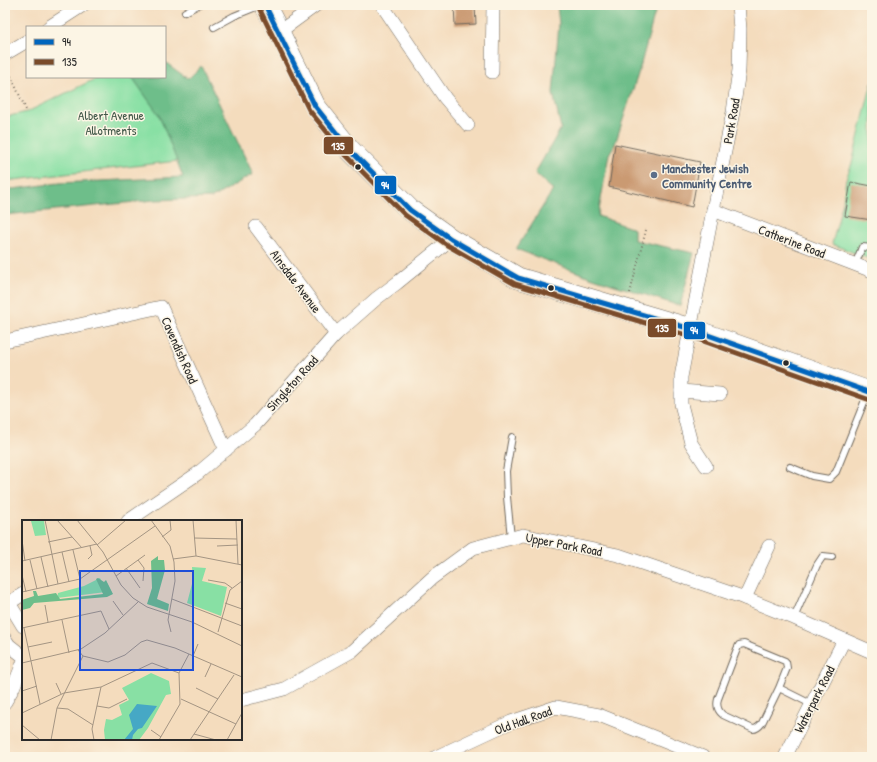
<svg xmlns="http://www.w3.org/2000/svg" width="877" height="762" viewBox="0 0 877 762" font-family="'Patrick Hand',sans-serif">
  <rect width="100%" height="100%" fill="#fcf5e5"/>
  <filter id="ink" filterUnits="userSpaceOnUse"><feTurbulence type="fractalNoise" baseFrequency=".025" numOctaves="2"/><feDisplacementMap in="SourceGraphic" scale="8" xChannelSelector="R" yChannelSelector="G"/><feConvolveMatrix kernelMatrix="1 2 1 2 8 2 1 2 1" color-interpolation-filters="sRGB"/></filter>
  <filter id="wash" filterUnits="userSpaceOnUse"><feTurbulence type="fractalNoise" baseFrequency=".012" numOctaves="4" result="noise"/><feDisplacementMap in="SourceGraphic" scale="16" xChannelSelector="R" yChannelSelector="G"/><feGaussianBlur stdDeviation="0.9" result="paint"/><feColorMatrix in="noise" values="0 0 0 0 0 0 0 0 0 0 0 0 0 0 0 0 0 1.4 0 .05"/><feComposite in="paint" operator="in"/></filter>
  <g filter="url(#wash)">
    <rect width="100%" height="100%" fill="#f4dcbd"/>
    <g fill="#88e0a4" stroke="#5a8668">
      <path d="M99,77H165L203,158L5,181V117L27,112Z"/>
      <path d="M872,82V260L832,244L843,202L846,179L852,163Z"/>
    </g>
    <g fill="#6ebe8a" stroke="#4c745a">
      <path d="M557,5H657L639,71L615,144L609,154L598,216L634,229V240L694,253L680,306L590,277L516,249L553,190L535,173L561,128L553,93L559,24Z"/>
      <path d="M165,62L188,79L201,66L253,174L212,198L155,200L5,215V190L59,183L183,177L159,115L132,77H165Z"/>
    </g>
    <g id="blocks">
      <g fill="#ca9a72">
        <path d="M454,5H475L476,24L455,25Z"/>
        <path d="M615,144L700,162L692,207L609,187Z"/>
        <path d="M851,182L872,186V220L845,216Z"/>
      </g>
    </g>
  </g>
  <g filter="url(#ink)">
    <use href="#blocks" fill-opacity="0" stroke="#71695e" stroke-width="1"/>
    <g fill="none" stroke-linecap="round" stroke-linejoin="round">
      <defs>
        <g id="lane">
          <path d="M185,12L198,5"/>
          <path d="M214,27L234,16L261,5"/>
          <path d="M855,265L862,247L872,248"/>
          <path d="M790,467L812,476L829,479L836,472L867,395"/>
          <path d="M511,538L507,497L506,471L512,437"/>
          <path d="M794,618L817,565L823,556L832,557"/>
          <path d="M779,688L762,723C759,727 757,729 753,729L723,715C718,711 716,706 718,699L737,649L739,645L744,644L785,661L786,662L787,668L779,688L811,704"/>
        </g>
        <g id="street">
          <path d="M382,5L445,98L468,125"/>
          <path d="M49,27L83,5"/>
          <path d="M279,32L316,5"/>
          <path d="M5,54L27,41"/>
          <path d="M492,72L493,5"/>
          <path d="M713,210L872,271"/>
          <path d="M256,227L336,334"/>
          <path d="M5,341L161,307L226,450"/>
          <path d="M681,391L720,394"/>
          <path d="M706,466L691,443L681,404V377L713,210L733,112L739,70L740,29L738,5"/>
          <path d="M128,521L197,474L255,425L336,334L377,298L397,283L451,239"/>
          <path d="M745,598L769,546"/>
          <path d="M9,603L23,626"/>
          <path d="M5,605L9,603L23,594"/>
          <path d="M5,639L9,645L23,656"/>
          <path d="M241,700L284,689L352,651L432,578L473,548L523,535L618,555L739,596L794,618L872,652"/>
          <path d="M5,702L13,688L23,663"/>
          <path d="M436,757L511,722L556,707L599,715L703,757"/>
          <path d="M785,757L844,640"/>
        </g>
        <path id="primary" d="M265,5L279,32L315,106L350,150L410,210L451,239L518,278L691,329L872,393"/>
      </defs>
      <use href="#lane" stroke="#71695e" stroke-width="8"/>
      <use href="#street" stroke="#71695e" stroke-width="14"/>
      <use href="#primary" stroke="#71695e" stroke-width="22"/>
      <g stroke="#71695e" stroke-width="2" stroke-dasharray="1 3" stroke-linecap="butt">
        <path d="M6,65L27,112"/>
        <path d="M630,293L646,230"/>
      </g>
      <use href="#lane" stroke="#fff" stroke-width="6"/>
      <use href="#street" stroke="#fff" stroke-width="13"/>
      <use href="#primary" stroke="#fff" stroke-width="21"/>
      <defs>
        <path id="bus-1" d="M265,5L315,106L350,150L410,210L451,239L518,278L691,329L872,393"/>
        <path id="bus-2" d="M259,8L309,110L345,154L405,215L447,245L515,284L689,336L870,400"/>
      </defs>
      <use href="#bus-1" stroke="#fcf5e5" stroke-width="8"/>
      <use href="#bus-2" stroke="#fcf5e5" stroke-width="8"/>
      <use href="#bus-1" stroke="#0065bd" stroke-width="5"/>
      <use href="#bus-2" stroke="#7a4b2a" stroke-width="5"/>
    </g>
  </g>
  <g fill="#2b2b2b" stroke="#fcf5e5" stroke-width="1.5">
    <circle cx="358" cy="167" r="3.5"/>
    <circle cx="551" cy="288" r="3.5"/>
    <circle cx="786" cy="363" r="3.5"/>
  </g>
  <circle fill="#5c6f8a" stroke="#fcf5e5" stroke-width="1.5" cx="654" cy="175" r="4"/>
  <g text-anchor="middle" stroke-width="3" stroke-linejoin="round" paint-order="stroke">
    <g font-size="13" fill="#425849" stroke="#fcf5e5">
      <text x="111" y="120">Albert Avenue<tspan x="111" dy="15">Allotments</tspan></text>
    </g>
    <g font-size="13" fill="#2b2b2b" stroke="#fcf5e5">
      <text transform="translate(731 121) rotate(-80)" y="5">Park Road</text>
      <text transform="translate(792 241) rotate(21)" y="5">Catherine Road</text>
      <text transform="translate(296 281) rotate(53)" y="5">Ainsdale Avenue</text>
      <text transform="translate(180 350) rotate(66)" y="5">Cavendish Road</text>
      <text transform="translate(292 383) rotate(-48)" y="5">Singleton Road</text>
      <text transform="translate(564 544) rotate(11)" y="5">Upper Park Road</text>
      <text transform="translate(814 699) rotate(-63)" y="5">Waterpark Road</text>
      <text transform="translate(523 720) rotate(-20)" y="5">Old Hall Road</text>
    </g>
    <g font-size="13" font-weight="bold" fill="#4e5e75" stroke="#fcf5e5" text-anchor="start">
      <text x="662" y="173">Manchester Jewish<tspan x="662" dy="15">Community Centre</tspan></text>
    </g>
  </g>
  <g transform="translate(22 520)">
    <rect width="220" height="220" fill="#f4dcbd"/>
    <path d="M9,1H22L24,15L13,16ZM170,47L184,48L180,61L205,67L199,96L165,83L171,60ZM78,58L84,72L35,78L36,73L62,66ZM129,153L147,161L149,174L144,175L126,208L117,220H83L82,210L84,199L90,200L100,195L97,185L107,180L100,168Z" fill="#88e0a4"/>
    <path d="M136,36V40H142L143,50L135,79L147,84L146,91L125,84L130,68L129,41ZM76,58L82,62L84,60L91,74L85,77L12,83L8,88L0,90V80L12,76L11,71H14L16,76L34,73L38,79L81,74L74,59Z" fill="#6ebe8a"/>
    <path d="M115,184L135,186L120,208L116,209L111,215L110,220H102L111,209L107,195Z" fill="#46a8c5"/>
    <path fill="none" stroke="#a49583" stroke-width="1" d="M23,0L36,64M35,0L60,28M55,0L81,32L99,65L111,78L125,87L170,102L220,126M129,0L148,26L152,42L153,61L146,100L149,112M171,0L174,36M214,0L216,44M140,17L149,10L148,0M172,18L215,19M0,20L3,41M26,22L50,17M75,25L104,0M195,26L216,25M51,30L58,59M40,32L47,62M19,37L26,67M66,39L70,35L68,26M151,39L174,36L220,45M8,40L15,69M116,40L122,48L121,61M0,41L75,24M104,48L118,68M0,55L4,72M94,56L123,35M186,60L203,63L210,68M0,72L58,59L133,6M150,79L220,106M91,81L101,95M203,83L220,89M23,85L26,102M40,100L47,133M0,108L79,91L87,109M2,108L18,184M196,112L208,70L220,61M6,127L30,122M56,130L61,136L86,142L103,135L119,122L125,120L153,128L220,157M171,136L176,124M0,143L59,129L83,113L116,82M183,157L189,144M34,163L39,174M174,168L196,179M0,171L15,166M159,179L214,204M75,186L87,188L105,179M35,188L46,189L71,205M0,193L42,173L79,167L130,143L157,153M0,205L18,220M129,210L139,217M172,214L194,220M29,220L35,188L61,136M72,220L70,209L79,167M137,220L158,184L157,153L167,134M168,220L212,155M205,220L220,193"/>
    <path fill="#1d4ed8" fill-opacity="0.15" stroke="#1d4ed8" stroke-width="2" d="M58,51H171V150H58Z"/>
    <rect width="220" height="220" fill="none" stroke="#2b2b2b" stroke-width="2"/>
  </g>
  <g stroke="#fcf5e5" stroke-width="1.5">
    <rect x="323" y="136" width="31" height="19" rx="4" fill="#7a4b2a"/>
    <rect x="374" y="175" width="23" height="20" rx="4" fill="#0065bd"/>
    <rect x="647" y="318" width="30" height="20" rx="4" fill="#7a4b2a"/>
    <rect x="683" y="321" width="23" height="19" rx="4" fill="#0065bd"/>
  </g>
  <g font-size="11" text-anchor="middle" font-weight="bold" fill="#fff">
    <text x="338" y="150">135</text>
    <text x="385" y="189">94</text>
    <text x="662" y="332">135</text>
    <text x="694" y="334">94</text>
  </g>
  <rect width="877" height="762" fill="none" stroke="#fcf5e5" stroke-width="20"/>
  <rect x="26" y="26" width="140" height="52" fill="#fcf5e5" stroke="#a8a49b"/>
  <rect x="34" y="39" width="20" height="6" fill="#0065bd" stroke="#a8a49b"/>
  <text x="62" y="46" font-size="12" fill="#2b2b2b">94</text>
  <rect x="34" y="59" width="20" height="6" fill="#7a4b2a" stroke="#a8a49b"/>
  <text x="62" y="66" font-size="12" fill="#2b2b2b">135</text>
</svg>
